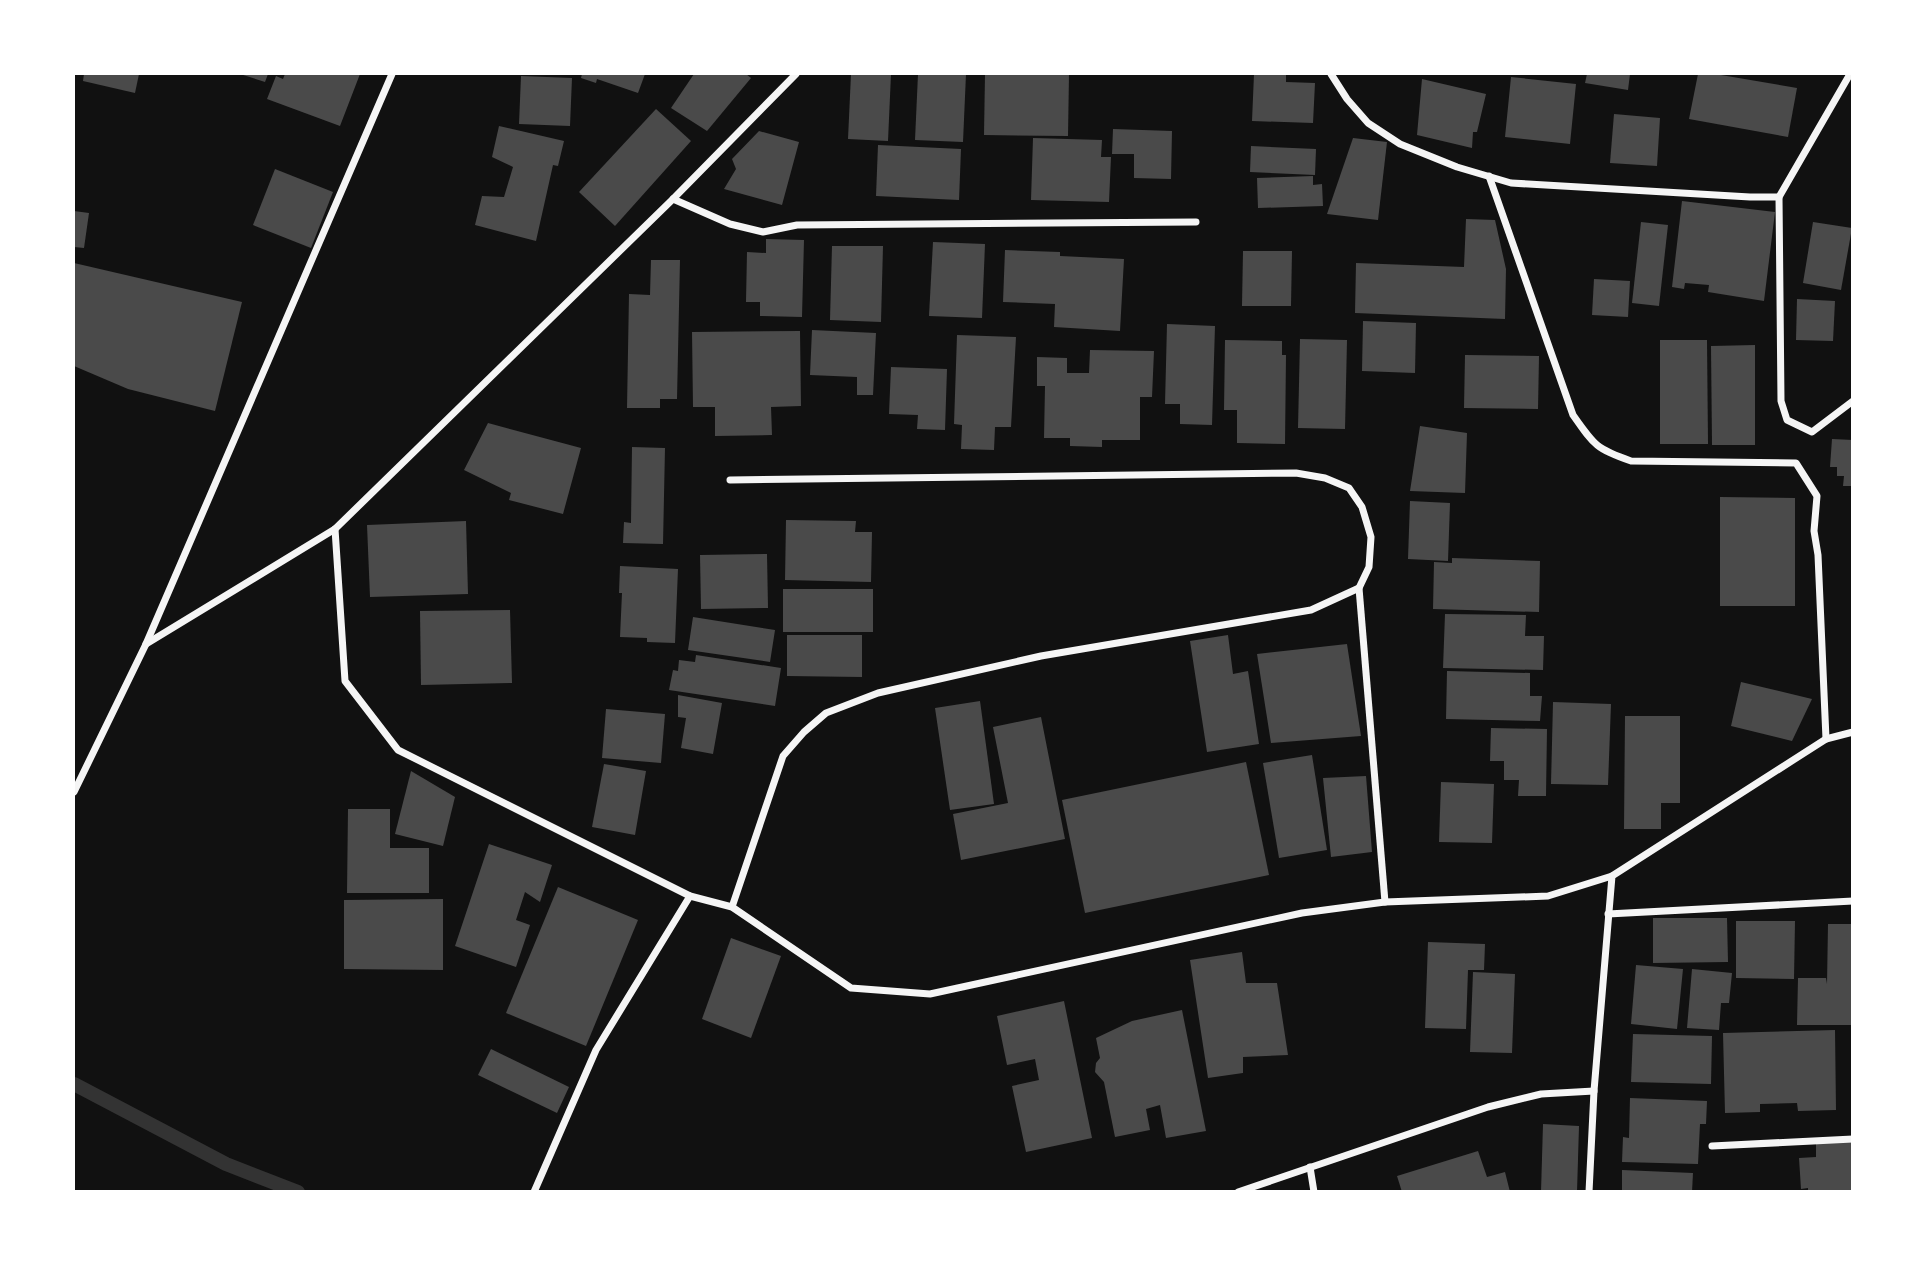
<svg xmlns="http://www.w3.org/2000/svg" width="1926" height="1265" viewBox="0 0 1926 1265" font-family="'Roboto Condensed',sans-serif">
  <rect width="100%" height="100%" fill="#111"/>
  <g fill="none" stroke-linecap="round" stroke-linejoin="round">
    <path stroke="#333" stroke-width="14" d="M74,1084L226,1164L298,1192"/>
  </g>
  <g fill="#4a4a4a">
    <path d="M84,74H139L135,93L83,81Z"/>
    <path d="M240,74H268L265,82Z"/>
    <path d="M285,74H360L340,126L267,99L276,76L283,79Z"/>
    <path d="M582,74H645L638,93L597,79L596,83L581,78Z"/>
    <path d="M694,74H746L751,78L707,131L671,108Z"/>
    <path d="M851,74H891L888,141L848,139Z"/>
    <path d="M918,74H966L963,142L915,140Z"/>
    <path d="M985,74H1069L1068,136L984,135Z"/>
    <path d="M1254,74L1286,75V82L1315,83L1313,123L1252,121Z"/>
    <path d="M1587,74H1630L1628,90L1585,83Z"/>
    <path d="M1698,74H1715L1797,88L1788,137L1689,119Z"/>
    <path d="M521,76L572,78L570,126L519,124Z"/>
    <path d="M1511,77L1576,84L1570,144L1505,137Z"/>
    <path d="M1422,79L1486,94L1477,132H1473L1472,148L1417,135Z"/>
    <path d="M656,109L691,141L615,226L579,192Z"/>
    <path d="M1614,114L1660,118L1657,166L1610,163Z"/>
    <path d="M499,126L564,141L558,166L553,165L536,241L475,225L482,196L504,197L513,167L492,157Z"/>
    <path d="M1113,129L1172,131L1171,179L1134,178V154H1112Z"/>
    <path d="M759,131L799,142L782,205L724,189L736,169L732,159Z"/>
    <path d="M1033,138L1102,140L1101,157H1111L1109,202L1031,200Z"/>
    <path d="M1353,138L1387,142L1378,220L1327,214Z"/>
    <path d="M878,145L961,149L959,200L876,196Z"/>
    <path d="M1251,146L1316,149L1315,175L1250,172Z"/>
    <path d="M275,169L333,192L311,248L253,225Z"/>
    <path d="M1313,176V185L1322,184L1323,206L1258,208L1257,178Z"/>
    <path d="M1682,201L1775,212L1764,301L1708,292L1709,285L1685,283L1684,289L1672,287Z"/>
    <path d="M74,211L89,213L84,248L74,247Z"/>
    <path d="M1466,219L1495,220L1506,269L1505,319L1355,313L1356,263L1464,267Z"/>
    <path d="M1641,222L1668,225L1659,306L1632,303Z"/>
    <path d="M1813,222L1852,228L1841,290L1803,283Z"/>
    <path d="M766,239L804,240L802,317L760,316V302H746L747,252L766,253Z"/>
    <path d="M933,242L985,244L982,318L929,316Z"/>
    <path d="M832,246H883L881,322L830,320Z"/>
    <path d="M1005,250L1060,252V256L1124,259L1120,331L1054,327L1055,304L1003,302Z"/>
    <path d="M1243,251H1292L1291,306H1242Z"/>
    <path d="M651,260H680L677,399H660V408H627L629,294L650,295Z"/>
    <path d="M74,263L242,302L215,411L128,389L74,366Z"/>
    <path d="M1594,279L1630,281L1628,317L1592,315Z"/>
    <path d="M1797,299L1835,301L1833,341L1796,340Z"/>
    <path d="M1363,321L1416,323L1415,373L1362,371Z"/>
    <path d="M1167,324L1215,326L1212,425L1180,424V404H1165Z"/>
    <path d="M812,330L876,333L873,395H857V377L810,375Z"/>
    <path d="M800,331L801,406L771,407L772,435L715,436V407H693L692,332Z"/>
    <path d="M957,335L1016,337L1011,427H995L994,450L961,449L962,425L954,424Z"/>
    <path d="M1300,339L1347,340L1345,429L1298,428Z"/>
    <path d="M1225,340L1282,341V355H1286L1285,444L1237,443V410H1224Z"/>
    <path d="M1660,340H1707L1708,444H1660Z"/>
    <path d="M1755,345V445H1712L1711,346Z"/>
    <path d="M1090,350L1154,351L1152,397H1140V440H1102V447L1070,446V438H1044L1045,386H1037V357L1067,358V373H1089Z"/>
    <path d="M1465,355L1539,356L1538,409L1464,408Z"/>
    <path d="M891,367L947,369L945,430L917,429L918,415L889,414Z"/>
    <path d="M488,423L581,448L563,514L509,500L511,493L464,470Z"/>
    <path d="M1420,426L1467,433L1465,493L1410,491Z"/>
    <path d="M1832,439L1853,440V486H1843L1844,476H1837V467H1830Z"/>
    <path d="M632,447L665,448L663,544L623,543L624,522L631,523Z"/>
    <path d="M1720,497L1795,498V606H1720Z"/>
    <path d="M1410,501L1450,503L1448,561L1408,559Z"/>
    <path d="M786,520L856,521L855,532H872L871,582L785,580Z"/>
    <path d="M466,521L468,594L370,597L367,525Z"/>
    <path d="M767,554L768,608L701,609L700,555Z"/>
    <path d="M1452,558L1540,561L1539,612L1433,609L1434,562L1452,563Z"/>
    <path d="M620,566L678,569L675,643L647,642V638L620,637L622,593H619Z"/>
    <rect x="783" y="589" width="90" height="43"/>
    <path d="M510,610L512,683L421,685L420,611Z"/>
    <path d="M1445,614L1526,615L1525,636H1544L1543,670L1443,668Z"/>
    <path d="M693,617L775,630L770,662L688,650Z"/>
    <path d="M787,635H862V677L787,676Z"/>
    <path d="M1228,635L1233,674L1248,671L1259,744L1207,752L1190,641Z"/>
    <path d="M1347,644L1361,736L1271,743L1257,654Z"/>
    <path d="M696,655L781,668L775,706L669,690L673,670L678,671L679,660L695,662Z"/>
    <path d="M1447,671L1530,673V696H1542L1540,721L1446,719Z"/>
    <path d="M1741,682L1812,699L1792,741L1731,726Z"/>
    <path d="M678,695L722,703L713,754L681,748L686,718L678,717Z"/>
    <path d="M980,701L994,804L950,810L935,708Z"/>
    <path d="M1553,702L1611,704L1608,785L1551,784Z"/>
    <path d="M606,709L665,714L661,763L602,758Z"/>
    <path d="M1625,716H1680V803H1661V829H1624Z"/>
    <path d="M1041,717L1065,839L961,860L953,814L1008,803L993,727Z"/>
    <path d="M1491,728L1547,729L1546,796H1518L1519,780H1504V761H1490Z"/>
    <path d="M1312,755L1327,850L1279,858L1263,763Z"/>
    <path d="M1246,762L1269,875L1085,913L1062,800Z"/>
    <path d="M604,764L646,771L635,835L592,827Z"/>
    <path d="M411,771L455,797L443,846L395,834Z"/>
    <path d="M1366,776L1372,852L1331,857L1323,778Z"/>
    <path d="M1441,782L1494,784L1492,843L1439,842Z"/>
    <path d="M348,809H390V848H429V893H347Z"/>
    <path d="M489,844L552,865L540,902L525,892L516,920L530,925L516,967L455,946Z"/>
    <path d="M558,887L638,920L586,1046L506,1013Z"/>
    <path d="M443,899V970L344,969V900Z"/>
    <path d="M1653,918H1727L1728,962L1653,963Z"/>
    <path d="M1736,921H1795L1794,979L1736,978Z"/>
    <path d="M1828,924H1853L1852,1025H1797L1798,978H1826L1827,984Z"/>
    <path d="M731,938L781,956L751,1038L702,1019Z"/>
    <path d="M1428,942L1485,944L1484,970H1468L1466,1029L1425,1028Z"/>
    <path d="M1242,952L1246,983H1277L1288,1055L1243,1057V1073L1208,1078L1190,960Z"/>
    <path d="M1636,965L1683,969L1677,1029L1631,1024Z"/>
    <path d="M1692,969L1732,973L1729,1003H1721L1719,1030L1687,1028Z"/>
    <path d="M1473,972L1515,974L1512,1053L1470,1052Z"/>
    <path d="M1064,1001L1092,1138L1026,1152L1012,1086L1039,1080L1035,1059L1007,1065L997,1016Z"/>
    <path d="M1182,1010L1206,1131L1166,1138L1160,1105L1146,1109L1150,1130L1115,1137L1104,1082L1095,1072L1096,1063L1100,1058L1096,1038L1132,1021Z"/>
    <path d="M1835,1030L1836,1110L1798,1111L1797,1103L1760,1104V1112L1725,1113L1723,1033Z"/>
    <path d="M1633,1034L1712,1036L1711,1084L1631,1082Z"/>
    <path d="M491,1049L569,1087L557,1113L478,1075Z"/>
    <path d="M1630,1098L1707,1101L1706,1124H1700L1698,1164L1622,1162L1623,1137L1629,1138Z"/>
    <path d="M1543,1124L1579,1126L1577,1192H1541Z"/>
    <path d="M1853,1142V1192H1808V1188L1801,1189L1799,1158L1816,1157V1143Z"/>
    <path d="M1478,1151L1487,1177L1505,1172L1510,1192H1402L1397,1176Z"/>
    <path d="M1622,1170L1693,1173L1692,1192H1622Z"/>
  </g>
  <g fill="none" stroke-linecap="round" stroke-linejoin="round">
    <g stroke="#f5f5f5" stroke-width="7">
      <path d="M1331,74L1347,99L1368,123L1400,144L1457,167L1511,183L1750,197H1779"/>
      <path d="M1850,74L1779,197L1781,401L1787,420L1812,432L1853,401"/>
      <path d="M1489,176L1573,415C1594,445 1596,449 1631,461L1796,463L1817,496L1814,531L1818,555L1826,739"/>
      <path d="M673,199L730,224L763,232L797,225L1196,222"/>
      <path d="M730,480L1296,473L1325,478L1349,488L1362,507L1371,537L1369,567L1359,588L1311,610L1041,656L878,693L826,713L804,732L783,756L732,907"/>
      <path d="M335,529L345,681L398,750L690,896L732,907L851,988L930,994L1302,913L1385,902L1548,896L1612,876"/>
      <path d="M1359,588L1385,902"/>
      <path d="M146,644L335,529L673,199L796,74"/>
      <path d="M74,792L146,644L392,74"/>
      <path d="M1608,914L1853,901"/>
      <path d="M1712,1146L1853,1139"/>
      <path d="M1310,1167L1314,1192"/>
      <path d="M534,1192L596,1050L690,896"/>
      <path d="M1238,1192L1488,1107L1541,1094L1594,1091"/>
      <path d="M1589,1192L1594,1091L1612,876L1826,739L1853,732"/>
    </g>
  </g>
  <rect width="1926" height="1265" fill="none" stroke="#ffffff" stroke-width="150"/>
</svg>
